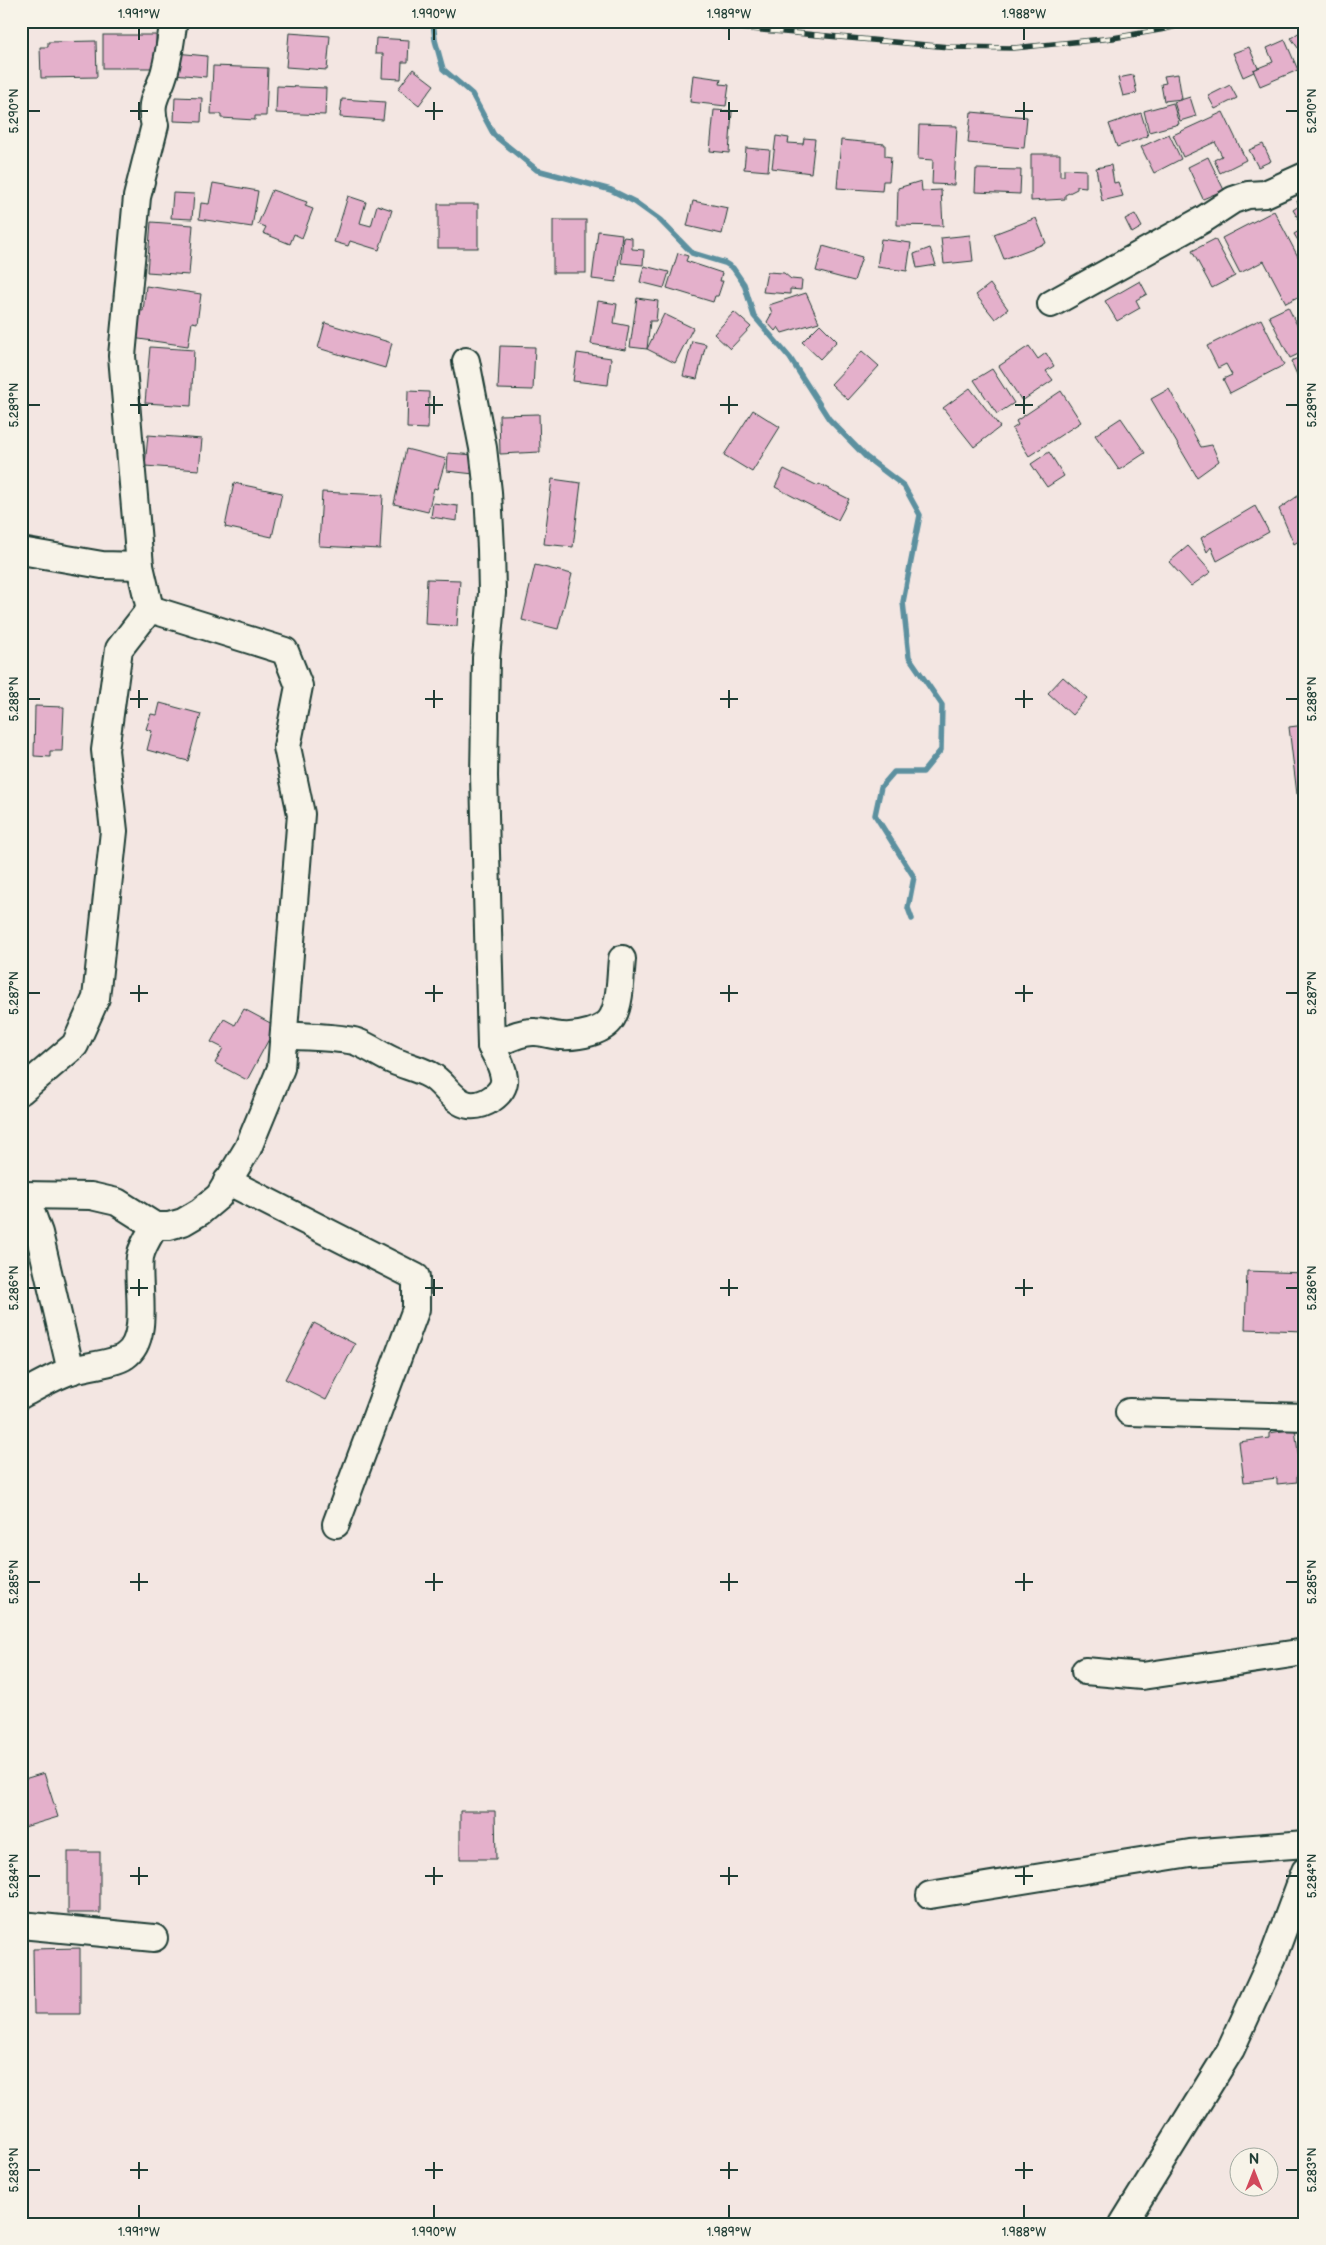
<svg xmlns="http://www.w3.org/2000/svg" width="1326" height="2245" viewBox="0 0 1326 2245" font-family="'Balsamiq Sans',sans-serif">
  <rect width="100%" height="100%" fill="#f3e6e2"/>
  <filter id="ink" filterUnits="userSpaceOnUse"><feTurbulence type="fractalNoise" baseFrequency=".02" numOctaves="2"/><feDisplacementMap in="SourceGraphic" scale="10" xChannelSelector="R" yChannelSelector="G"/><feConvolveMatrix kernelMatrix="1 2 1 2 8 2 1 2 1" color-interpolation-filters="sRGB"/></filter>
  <g filter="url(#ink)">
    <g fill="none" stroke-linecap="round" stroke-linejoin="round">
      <path stroke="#5c909f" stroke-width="5.5" d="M433,21L435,40L443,69L472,94L494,135L537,170L611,190L635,202L660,220L692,253L725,263L733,268L744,284L754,316L790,358L829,419L866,457L904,486L920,515L903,602L909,657L942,705L941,750L923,772H894L881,787L875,815L914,877L908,908L912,919"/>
    </g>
    <g fill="#e4b0cb" stroke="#1f3d34">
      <path d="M1304,29L1305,30V58L1291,38Z"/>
      <path d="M289,33L330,36L327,70L286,67Z"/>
      <rect x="103" y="35" width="53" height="33"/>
      <path d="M376,38L409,40L408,62H402L401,79L382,78L383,54H375Z"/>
      <path d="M1285,40L1298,70L1260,86L1253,70L1273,62L1267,48Z"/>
      <path d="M96,41L97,77L41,78L40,47H48V42Z"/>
      <path d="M1249,47L1258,68L1253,70L1254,72L1243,77L1233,53Z"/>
      <path d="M176,53L207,56L206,77L174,74Z"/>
      <path d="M213,66L268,68L266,116H255V120L221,118V114H211Z"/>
      <path d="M413,69L434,85L419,105L398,89Z"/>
      <path d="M1178,74L1182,99L1164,101L1161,84L1166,83L1164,76Z"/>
      <path d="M693,75L721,79L720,84L729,85L726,106L690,102Z"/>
      <path d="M1133,75L1137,93L1123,96L1118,78Z"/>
      <path d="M1230,85L1237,98L1215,109L1208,96Z"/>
      <path d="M277,86L326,88L325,115L276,113Z"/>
      <path d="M175,97L202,98L201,122L174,121Z"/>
      <path d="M1190,97L1196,116L1180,121L1174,102Z"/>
      <path d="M342,99L385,102L383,120L340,117Z"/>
      <path d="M1173,103L1179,124L1149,132L1144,111Z"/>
      <path d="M714,110L732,111L729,153L710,151Z"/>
      <path d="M971,112L1027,117L1024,148L968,143Z"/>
      <path d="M1223,112L1246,160L1220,173L1214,160L1222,156L1215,142L1183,157L1173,135Z"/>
      <path d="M1141,113L1148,136L1117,147L1109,124Z"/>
      <path d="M919,125L957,126L954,185L932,184L933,160L918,159Z"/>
      <path d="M1169,134L1181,159L1154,173L1141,147Z"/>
      <path d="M776,136L789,138L788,143L803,144L804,138L815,139L811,173L772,168Z"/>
      <path d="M841,140L885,144V156L891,157L889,181H883L882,191L837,188Z"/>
      <path d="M1263,144L1271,161L1258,167L1249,150Z"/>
      <path d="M746,148L770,150L768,171L744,169Z"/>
      <path d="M1031,154H1060V176H1064V169L1086,170V187L1077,186V189L1065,195V199L1031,201Z"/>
      <path d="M1208,157L1224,190L1203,199L1188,167Z"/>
      <path d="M1111,165L1114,183L1118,182L1123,196L1102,201L1096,168Z"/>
      <path d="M976,169L1021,170L1020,194L975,192Z"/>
      <path d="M921,181L922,191L941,190L943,226L897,225L898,188Z"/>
      <path d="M213,183L258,191L252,227L199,219L201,203L209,204Z"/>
      <path d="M272,190L307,202L305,206L313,209L302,238L294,234L290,244L263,233L266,227L258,224Z"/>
      <path d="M173,193L194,194L192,219L171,218Z"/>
      <path d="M348,196L366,202L360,223L371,226L377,205L392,210L379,250L350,241L348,246L334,242Z"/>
      <path d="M1305,197V252L1294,234L1304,228L1293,210L1299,206L1297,201Z"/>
      <path d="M693,201L728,208L722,234L687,226Z"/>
      <rect x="438" y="204" width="40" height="44"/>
      <path d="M1274,211L1305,270V293L1286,303L1264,261L1240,273L1222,238Z"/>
      <path d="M1135,214L1142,227L1132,233L1125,219Z"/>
      <path d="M1036,218L1046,243L1004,259L994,234Z"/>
      <rect x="553" y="220" width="33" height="53"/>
      <path d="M151,222L193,225L189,275L147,272Z"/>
      <path d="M598,231L622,234L616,282L592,279Z"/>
      <path d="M970,235L973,261L944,264L941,238Z"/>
      <path d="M623,237L632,238V249L644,250L643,265L621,263Z"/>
      <path d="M881,239L911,243L907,271L877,267Z"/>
      <path d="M1215,239L1235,276L1212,288L1192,251Z"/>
      <path d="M823,246L862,257L854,281L816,271Z"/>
      <path d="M930,248L936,265L917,268L914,254Z"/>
      <path d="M678,253L688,256L686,261L722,273L720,281H723L718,296H715L713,302L667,288Z"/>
      <path d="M644,266L669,272L664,288L640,282Z"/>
      <path d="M767,272L784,273L791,279L802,280L801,290L790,289V294L763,292Z"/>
      <path d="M1140,281L1147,294L1136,300L1140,308L1117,321L1105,301Z"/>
      <path d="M990,284L1008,309L995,319L976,295Z"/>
      <path d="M146,286L201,294L197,323L192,322L188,346L132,338L136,310L143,311Z"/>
      <path d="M806,293L819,322L782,333L778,327L775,331L767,322L772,313L769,305Z"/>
      <path d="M637,298L658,301L656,321H650L647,349L630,347Z"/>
      <path d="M598,301L617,304L614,323L629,326L625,350L591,344Z"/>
      <path d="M1288,307L1305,341V351L1290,358L1269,316Z"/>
      <path d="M734,312L751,327L730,349L714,334Z"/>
      <path d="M664,314L693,328L675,363L647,349Z"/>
      <path d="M1261,319L1284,365L1230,393L1223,379L1232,375L1226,364L1218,368L1207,346Z"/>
      <path d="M325,323L392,343L385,368L318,348Z"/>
      <path d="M820,324L837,341L820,359L802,342Z"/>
      <path d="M692,341L706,344L697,379L683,376Z"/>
      <path d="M500,346L535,347L533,390L498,389Z"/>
      <path d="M1029,346L1038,359L1046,353L1054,366L1046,371L1053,380L1022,401L999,366Z"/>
      <path d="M150,347L194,350L191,406L145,403Z"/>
      <path d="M862,351L879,366L848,400L831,384Z"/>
      <path d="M577,353L611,358L608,385L573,381Z"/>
      <path d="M1305,355V393L1291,361Z"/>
      <path d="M992,369L1014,403L997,414L974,380Z"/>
      <path d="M970,388L1000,427L974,447L943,408Z"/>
      <path d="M1169,389L1201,447L1212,445L1219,461L1197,477L1151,399Z"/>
      <path d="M408,391L429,392L428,429L407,428Z"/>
      <path d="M1061,391L1081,422L1029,456L1012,429L1018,425L1016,421Z"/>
      <path d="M753,410L780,427L752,472L724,455Z"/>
      <path d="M539,414L540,452L500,454L499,415Z"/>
      <path d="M1121,418L1145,453L1119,470L1095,435Z"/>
      <path d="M148,435L202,439L199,470L145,466Z"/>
      <path d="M406,449L446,459L437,489L434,488L428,512L394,504Z"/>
      <path d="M1049,452L1064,476L1047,487L1031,464Z"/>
      <path d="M448,453L476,455L474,474L447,471Z"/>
      <path d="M784,469L818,486L819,484L849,499L838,520L775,487Z"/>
      <path d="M552,479L581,483L573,547L544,544Z"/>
      <path d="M234,483L282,493L272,537L225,527Z"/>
      <path d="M1305,491V537L1294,544L1279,509Z"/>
      <path d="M322,492L383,495L380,549L319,546Z"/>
      <path d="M433,503L458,506L457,521L431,517Z"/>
      <path d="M1255,506L1269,532L1217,561L1211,547L1207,552L1201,538Z"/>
      <path d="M1188,546L1211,572L1191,586L1169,562Z"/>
      <path d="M535,565L572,574L558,629L522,620Z"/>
      <path d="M427,579L460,580L457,626L425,624Z"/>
      <path d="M1063,677L1087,698L1072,715L1048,693Z"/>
      <path d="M160,703L201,714L188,761L147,750L152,731L146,729L151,714L157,715Z"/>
      <path d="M35,706L64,707L62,751H50V757L34,756Z"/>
      <path d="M1305,725V793L1297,794L1289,727Z"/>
      <path d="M244,1009L276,1026L247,1080L215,1063L223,1048L211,1042L224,1019L235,1025Z"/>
      <path d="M1247,1271L1305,1273V1331L1245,1329Z"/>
      <path d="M314,1323L355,1344L326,1400L285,1379Z"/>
      <path d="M1295,1429L1301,1475H1297V1482L1277,1484V1478L1244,1482L1239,1442L1269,1438V1433Z"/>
      <path d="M44,1773L58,1817L21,1828V1780Z"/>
      <path d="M460,1811H495L496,1859H460Z"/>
      <rect x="68" y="1852" width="32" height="61"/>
      <rect x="21" y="1947" width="2" height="43"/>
      <path d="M80,1948V2014H34L33,1949Z"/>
    </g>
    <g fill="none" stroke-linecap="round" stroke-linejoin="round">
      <defs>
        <g id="minor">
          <path d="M1051,304L1204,219L1233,200L1248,195L1265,194L1305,176"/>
          <path d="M466,361L483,448L488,492L491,549L492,593L486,658L484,776L491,1046"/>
          <path d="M21,551L102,565L140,566"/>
          <path d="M150,609L140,566L122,356L137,197L155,125C149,104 155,98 162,80C169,62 170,40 174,21"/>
          <path d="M284,1035C302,1037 342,1037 357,1042C370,1047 382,1056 394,1061C406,1066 419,1069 430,1075C444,1082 453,1103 469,1105C483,1107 506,1094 504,1078C503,1066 496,1056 491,1046C504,1041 520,1031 535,1032C544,1032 553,1036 562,1036C577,1037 606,1032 613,1016C621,1000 620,977 622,959"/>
          <path d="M21,1091L75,1045L96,998L114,831L105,750L119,649L150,609"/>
          <path d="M227,1181L416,1277V1309L336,1524"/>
          <path d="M21,1195L91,1196L117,1202L155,1226"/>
          <path d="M21,1199L32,1214L39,1233L71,1371"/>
          <path d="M21,1395C38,1386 56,1375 73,1370C86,1366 116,1363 125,1356C151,1339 136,1284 140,1257C142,1246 149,1236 155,1226H169L183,1222L200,1212L219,1196L248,1148L281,1068L301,814L287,747L299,686L285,651L150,609"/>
          <path d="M1129,1412L1305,1417"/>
          <path d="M1085,1671L1142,1676L1305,1652"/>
          <path d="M930,1895L1190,1853L1305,1844"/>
          <path d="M21,1925L154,1938"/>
          <path d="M1123,2224L1231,2049L1273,1957L1305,1871"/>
        </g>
      </defs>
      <use href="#minor" stroke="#1f3d34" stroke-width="30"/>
      <use href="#minor" stroke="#f7f3e8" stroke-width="26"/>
      <defs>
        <path id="rail" d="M661,21L949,47L1014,48L1113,38L1165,29L1194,21"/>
      </defs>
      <use href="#rail" stroke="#1f3d34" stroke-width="5.5"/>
      <use href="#rail" stroke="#f7f3e8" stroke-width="4" stroke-dasharray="11" stroke-linecap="butt"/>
    </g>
  </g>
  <path fill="none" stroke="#1f3d34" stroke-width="2" d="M139,28V40M434,28V40M729,28V40M1024,28V40M139,102V120M434,102V120M729,102V120M1024,102V120M28,111H40M130,111H148M425,111H443M720,111H738M1015,111H1033M1286,111H1298M139,396V414M434,396V414M729,396V414M1024,396V414M28,405H40M130,405H148M425,405H443M720,405H738M1015,405H1033M1286,405H1298M139,690V708M434,690V708M729,690V708M1024,690V708M28,699H40M130,699H148M425,699H443M720,699H738M1015,699H1033M1286,699H1298M139,985V1002M434,985V1002M729,985V1002M1024,985V1002M28,993H40M130,993H148M425,993H443M720,993H738M1015,993H1033M1286,993H1298M139,1279V1296M434,1279V1296M729,1279V1296M1024,1279V1296M28,1288H40M130,1288H148M425,1288H443M720,1288H738M1015,1288H1033M1286,1288H1298M139,1573V1591M434,1573V1591M729,1573V1591M1024,1573V1591M28,1582H40M130,1582H148M425,1582H443M720,1582H738M1015,1582H1033M1286,1582H1298M139,1867V1885M434,1867V1885M729,1867V1885M1024,1867V1885M28,1876H40M130,1876H148M425,1876H443M720,1876H738M1015,1876H1033M1286,1876H1298M139,2162V2179M434,2162V2179M729,2162V2179M1024,2162V2179M28,2170H40M130,2170H148M425,2170H443M720,2170H738M1015,2170H1033M1286,2170H1298M139,2205V2218M434,2205V2218M729,2205V2218M1024,2205V2218"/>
  <rect width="1326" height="2245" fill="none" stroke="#f7f3e8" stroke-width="55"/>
  <g transform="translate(1254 2172)"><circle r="24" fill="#f7f3e8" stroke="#a1aaa0"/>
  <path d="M0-4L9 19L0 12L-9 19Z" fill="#d1495b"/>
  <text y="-8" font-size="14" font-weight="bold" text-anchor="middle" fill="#1f3d34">N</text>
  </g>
  <rect x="28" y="28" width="1270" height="2190" fill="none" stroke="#1f3d34" stroke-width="2"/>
  <g font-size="12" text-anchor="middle" fill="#1f3d34">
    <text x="139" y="18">1.991°W</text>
    <text x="434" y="18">1.990°W</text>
    <text x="729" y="18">1.989°W</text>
    <text x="1024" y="18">1.988°W</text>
    <text transform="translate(14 111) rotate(-90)" y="4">5.290°N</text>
    <text transform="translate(1312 111) rotate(-90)" y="4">5.290°N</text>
    <text transform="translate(14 405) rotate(-90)" y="4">5.289°N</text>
    <text transform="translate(1312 405) rotate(-90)" y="4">5.289°N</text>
    <text transform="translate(14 699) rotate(-90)" y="4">5.288°N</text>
    <text transform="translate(1312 699) rotate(-90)" y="4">5.288°N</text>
    <text transform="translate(14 993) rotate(-90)" y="4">5.287°N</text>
    <text transform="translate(1312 993) rotate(-90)" y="4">5.287°N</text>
    <text transform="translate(14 1288) rotate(-90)" y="4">5.286°N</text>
    <text transform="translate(1312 1288) rotate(-90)" y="4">5.286°N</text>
    <text transform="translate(14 1582) rotate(-90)" y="4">5.285°N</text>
    <text transform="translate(1312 1582) rotate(-90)" y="4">5.285°N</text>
    <text transform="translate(14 1876) rotate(-90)" y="4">5.284°N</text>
    <text transform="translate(1312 1876) rotate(-90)" y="4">5.284°N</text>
    <text transform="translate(14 2170) rotate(-90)" y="4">5.283°N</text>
    <text transform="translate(1312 2170) rotate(-90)" y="4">5.283°N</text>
    <text x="139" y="2236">1.991°W</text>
    <text x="434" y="2236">1.990°W</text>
    <text x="729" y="2236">1.989°W</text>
    <text x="1024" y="2236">1.988°W</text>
  </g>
</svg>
